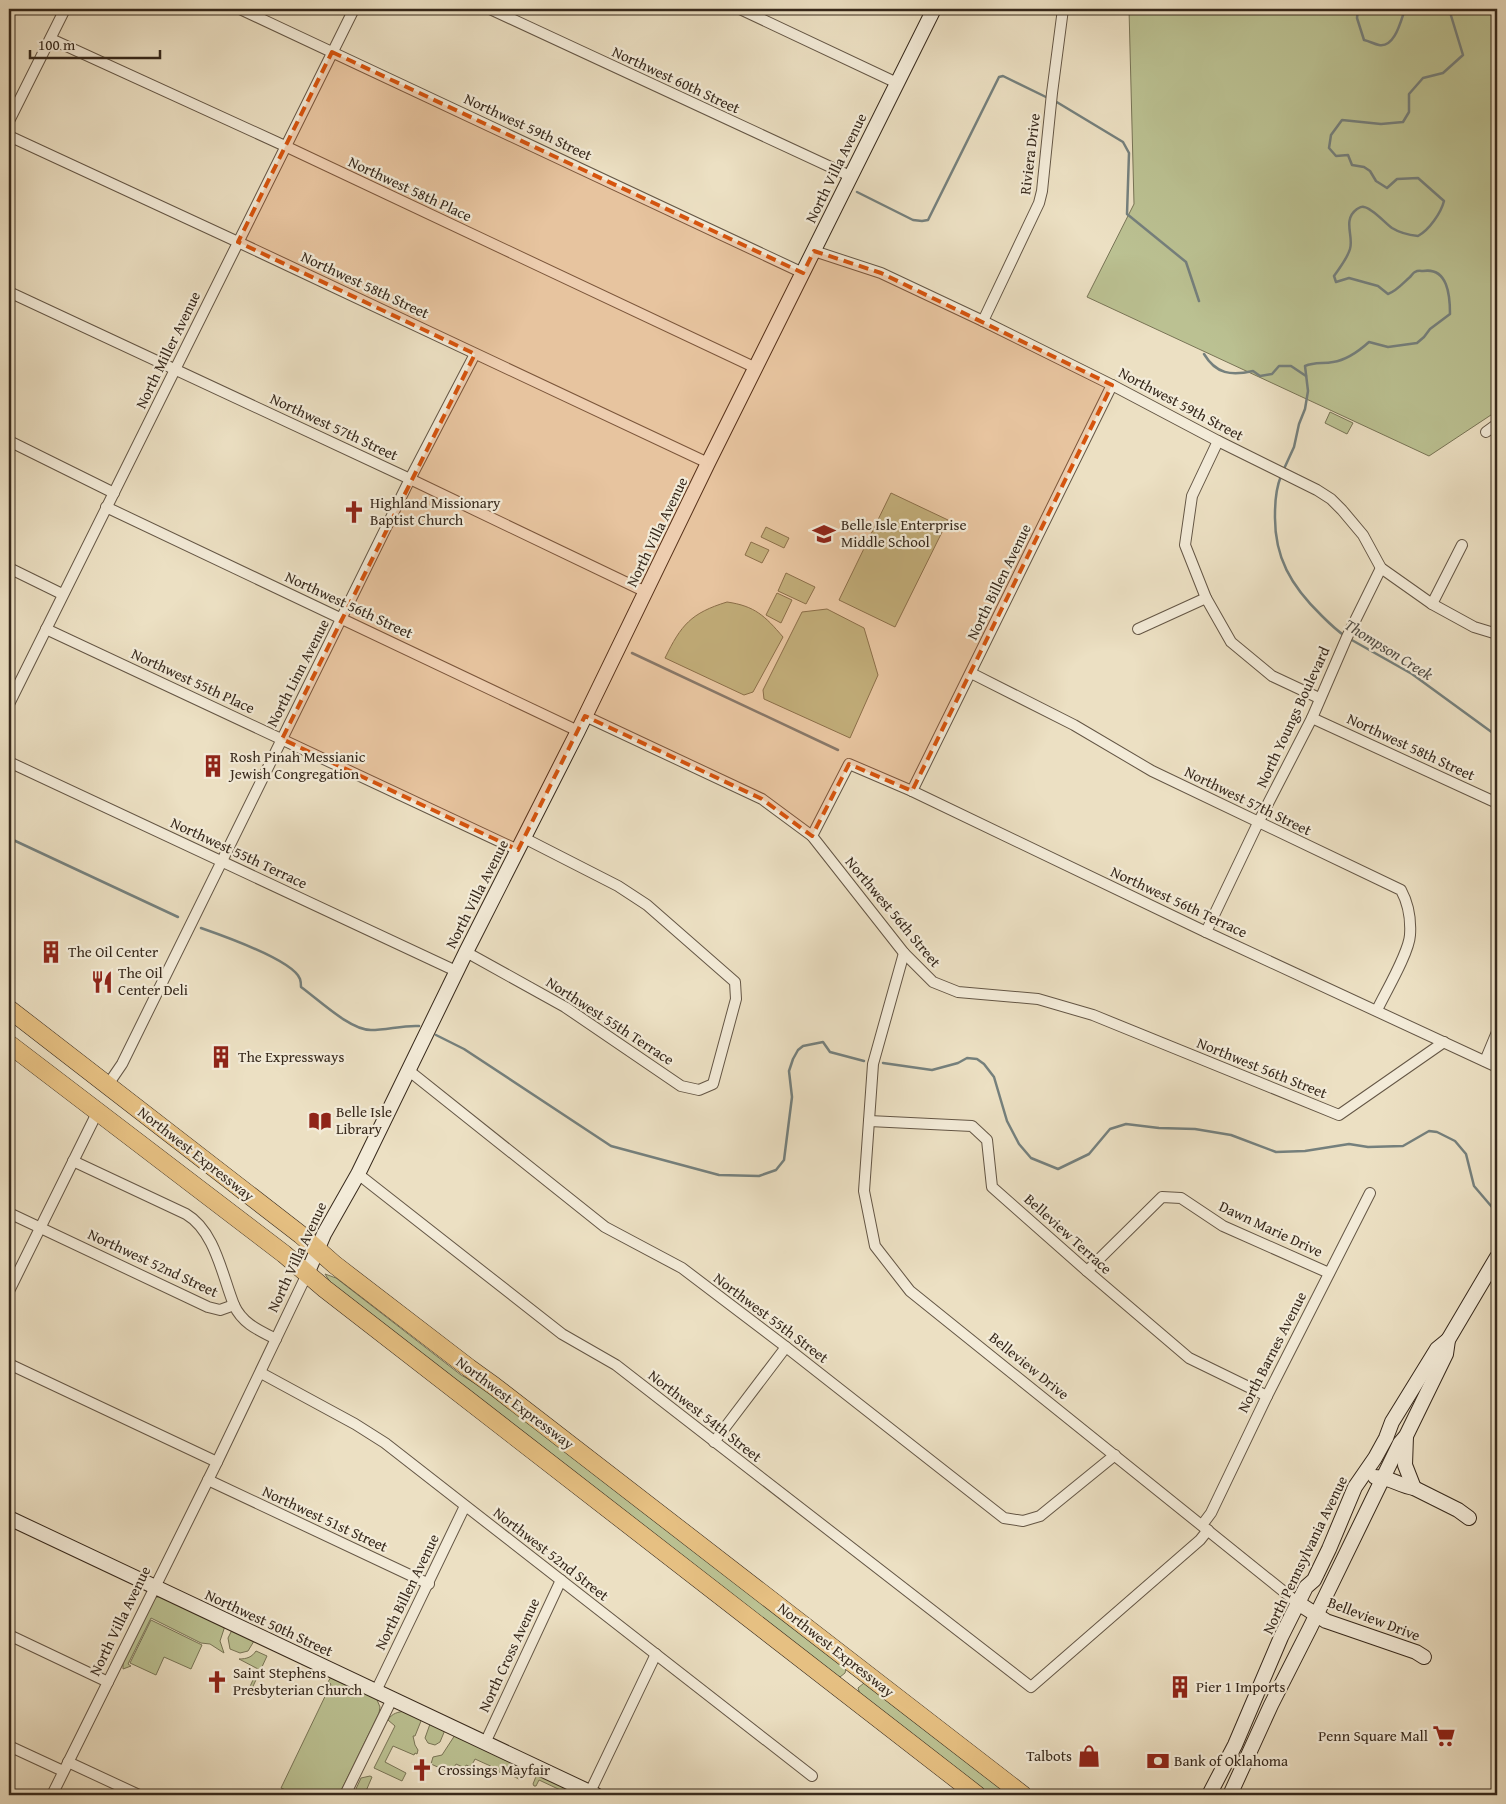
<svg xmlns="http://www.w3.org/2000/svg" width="1506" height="1804" viewBox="0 0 1506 1804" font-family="'Gentium Book Plus',serif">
  <rect width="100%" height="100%" fill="#ece0c3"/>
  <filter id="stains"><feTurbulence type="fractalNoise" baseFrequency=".004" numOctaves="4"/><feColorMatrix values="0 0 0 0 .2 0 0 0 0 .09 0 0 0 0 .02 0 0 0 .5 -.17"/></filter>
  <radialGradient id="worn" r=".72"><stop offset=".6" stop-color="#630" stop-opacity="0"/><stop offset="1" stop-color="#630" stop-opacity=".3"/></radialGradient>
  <g fill="#bbc192" stroke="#787456">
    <path d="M1129,9H1497V411L1429,456L1087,297L1134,204Z"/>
    <path d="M1330,412L1353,423L1347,434L1325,423Z"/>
    <path d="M891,493L948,520L895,627L839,600Z"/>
    <path d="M766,527L789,538L784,548L761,537Z"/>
    <path d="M751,542L769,550L762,563L745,555Z"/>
    <path d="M786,573L815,587L806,604L778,591Z"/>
    <path d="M777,593L792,600L781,623L766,615Z"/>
    <path d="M727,602C755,606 765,616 783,637L753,692L744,695L665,658C681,625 691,613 727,602Z"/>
    <path d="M827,609L864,628L878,675L850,738L764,699L763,690L802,612Z"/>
    <path d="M325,1274L336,1278L461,1375L490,1392L846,1669L845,1673L840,1677L837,1676L330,1282Z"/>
    <path d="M161,1596L225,1626L220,1641L224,1653L210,1644L201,1643L151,1618L128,1664L131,1666L123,1669V1662L154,1598Z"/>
    <path d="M151,1620L202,1645L191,1669L164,1657L156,1675L130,1663Z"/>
    <path d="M232,1630L254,1641L248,1651L240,1653L230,1649L228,1638Z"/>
    <path d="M256,1651L267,1656L249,1695L247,1693L258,1669L239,1659C247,1659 252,1657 256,1651Z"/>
    <path d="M331,1677L375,1695L380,1707L379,1713L339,1795H297L281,1788L331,1684L328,1682Z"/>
    <path d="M864,1683L868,1684L1012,1795H991L860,1694L858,1688Z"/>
    <path d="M406,1711L420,1718L421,1721L415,1736H413L415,1745L418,1750L417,1754L415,1753L414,1755L393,1746L385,1762L406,1773L402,1781L374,1768L395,1726L388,1720C392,1713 398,1712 406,1711Z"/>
    <path d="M430,1724L445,1730L440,1742L435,1745L428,1743L425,1738Z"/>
    <path d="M455,1735L528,1769L526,1775L519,1779L506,1773L501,1774L497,1769L475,1759L471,1767L466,1765L465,1768L456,1764L451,1773L431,1764L433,1757L442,1755Z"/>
    <path d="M537,1774L586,1795H571L539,1780L536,1786H534L533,1784Z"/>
    <path d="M370,1776L372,1777L366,1791L370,1793L369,1795H363L355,1791L361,1778Z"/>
  </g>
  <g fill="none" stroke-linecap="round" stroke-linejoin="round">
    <g stroke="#75807d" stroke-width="2.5">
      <path d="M1358,9L1357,18L1364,40C1369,41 1374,44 1379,45C1395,48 1401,20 1405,9"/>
      <path d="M1055,101L1123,142L1129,153L1127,214L1186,262L1199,301"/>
      <path d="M857,192L913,220L922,221L928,220L999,77L1003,76L1048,98"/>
      <path d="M1204,354C1216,374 1231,376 1253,371L1260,376L1272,374L1279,366H1291L1306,376"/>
      <path d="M1283,471L1294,447L1299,424L1305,409L1308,391L1305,366C1315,362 1323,364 1333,362C1347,360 1359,351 1369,342L1388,347L1417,343L1424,337L1430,329L1450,314C1450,296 1448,267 1423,271C1421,271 1418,270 1415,272C1414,272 1411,276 1410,277C1403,283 1397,291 1388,294L1378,286L1349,278L1336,282L1334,276C1340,267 1347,259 1350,249C1354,236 1342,220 1357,209C1359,208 1361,206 1364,207C1372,208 1385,223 1392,228C1400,233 1409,235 1418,236C1429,230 1441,213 1444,201L1418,178L1397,179L1387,188L1376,181L1370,171L1364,167L1352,165L1348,155L1336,156L1329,148L1331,135L1342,120L1381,124L1403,122L1409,112V94L1423,78L1443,73L1463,55L1449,9"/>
      <path d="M1281,476C1276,488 1275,501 1275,514C1274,557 1291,586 1322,616C1329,623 1336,630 1345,636"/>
      <path d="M1350,639L1412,674L1497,736"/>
      <path d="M632,653L838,750"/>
      <path d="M9,838L178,917"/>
      <path d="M201,928C221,935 293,960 300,979C301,982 301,985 301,987C319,1000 350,1030 371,1030C387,1030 403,1025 419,1026"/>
      <path d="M436,1035L464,1049L611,1146L719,1175L759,1176L776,1170L784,1160L792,1097L789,1071L793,1059L798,1050L803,1046L823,1042L830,1052L864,1061"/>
      <path d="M883,1063L932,1070L958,1063L967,1058L977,1059L984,1064L994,1077L1007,1121L1019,1144L1031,1158L1058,1169L1089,1154L1110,1129L1126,1124L1159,1128L1195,1129L1231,1135L1276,1152L1305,1151L1349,1144L1368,1147L1403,1146L1429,1131L1437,1132L1455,1141L1466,1154L1474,1186L1497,1213"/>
    </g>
    <defs>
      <g id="street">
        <path d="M240,9L803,273"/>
        <path d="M490,9L850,176"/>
        <path d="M740,9L897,83"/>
        <path d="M51,39L285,146L756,368"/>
        <path d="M9,121L65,9"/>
        <path d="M9,136L238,242L708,463"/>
        <path d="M814,251L881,273L983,321L1112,385L1218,441L1317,490L1331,499L1342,510L1363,535L1381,568L1432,604L1474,627L1497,634"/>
        <path d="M9,292L410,479L646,592"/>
        <path d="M983,321L1039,203L1042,191L1052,93L1063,9"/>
        <path d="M1486,432L1497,424"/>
        <path d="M9,441L114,493"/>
        <path d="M1218,441L1192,496L1185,545L1206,598L1231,642L1272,676L1319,698"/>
        <path d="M106,507L578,731"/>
        <path d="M9,568L62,594"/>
        <path d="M1432,604L1462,545"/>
        <path d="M46,629L518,850"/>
        <path d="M1138,629L1206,598"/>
        <path d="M971,673L1074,725L1152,771L1401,890C1408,903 1411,920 1410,935C1409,953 1385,993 1377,1010"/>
        <path d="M9,704L354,9"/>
        <path d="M585,716L762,799L812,836L904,953L933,982L958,992L1038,999L1093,1015L1339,1115L1444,1042"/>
        <path d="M1312,718L1497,803"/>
        <path d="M9,762L456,971"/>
        <path d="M912,791L1112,385"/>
        <path d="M812,836L849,764L912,791L1206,932L1497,1067"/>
        <path d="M1206,932L1258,823L1312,718L1347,637L1381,568"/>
        <path d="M466,952L565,1007L681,1086L699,1090L713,1084L736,999L735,982L647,905L618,886L524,838"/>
        <path d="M904,953L873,1064L864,1191L875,1246L910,1291L1298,1603"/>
        <path d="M1485,1061L1497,1032"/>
        <path d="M408,1070L605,1227L682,1268L786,1347L1004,1518L1023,1521L1040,1516L1115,1455"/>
        <path d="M107,1086L122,1064L410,479L475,354"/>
        <path d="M869,1121L972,1126L987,1140L992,1187L1087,1271L1189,1358L1267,1396"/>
        <path d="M73,1161L186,1214C215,1231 222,1275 234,1305"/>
        <path d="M358,1174L562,1334L616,1365L1031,1687L1200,1540L1208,1530"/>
        <path d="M9,1213L208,1307L220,1310L234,1305C242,1323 258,1330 276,1339"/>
        <path d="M1087,1271L1162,1197L1181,1198L1223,1226L1329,1273"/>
        <path d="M9,1291L97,1113"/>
        <path d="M9,1364L217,1462"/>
        <path d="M261,1373L355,1424L385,1443L812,1776"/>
        <path d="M714,1442L786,1347"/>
        <path d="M208,1480L429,1584"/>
        <path d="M1202,1525L1211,1513L1267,1396L1370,1193"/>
        <path d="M9,1635L108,1682"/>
        <path d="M376,1691L465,1506"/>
        <path d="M485,1743L561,1580"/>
        <path d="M9,1746L63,1771"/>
        <path d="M68,1762L139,1795"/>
        <path d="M590,1792L656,1654"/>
        <path d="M52,1795L217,1462L307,1274"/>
        <path d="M345,1795L392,1699"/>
      </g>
      <g id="secondary">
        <path d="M307,1274L324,1234L358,1174L466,952L578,731L708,463L934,9"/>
        <path d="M1406,1436L1405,1465L1414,1488"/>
        <path d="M1375,1477C1390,1477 1400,1486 1414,1488L1458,1510L1469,1518"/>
        <path d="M9,1518L596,1795"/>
        <path d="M1298,1603L1326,1621L1416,1652L1424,1657"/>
        <path d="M1209,1795L1235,1745L1281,1637L1306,1587L1314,1580L1329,1549L1355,1487L1375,1458L1386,1438L1392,1422L1437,1349L1448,1340"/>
        <path d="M1230,1795L1271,1705L1310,1628L1400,1443L1406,1436L1446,1354L1448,1340L1497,1257"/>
      </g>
      <g id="highway">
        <path d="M9,1009L301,1235L335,1265L469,1368L494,1386L1023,1795"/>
        <path d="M9,1044L284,1254L325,1289L977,1795"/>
      </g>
    </defs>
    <use href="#street" stroke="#645645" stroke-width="12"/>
    <use href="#secondary" stroke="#36281b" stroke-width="16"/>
    <use href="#highway" stroke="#36281b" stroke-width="19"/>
    <use href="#street" stroke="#f3ebd8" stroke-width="10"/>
    <use href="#secondary" stroke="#f3ebd8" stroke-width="14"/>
    <use href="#highway" stroke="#e6c082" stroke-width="18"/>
  </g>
  <path fill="#d6540e" fill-opacity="0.2" stroke="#d6540e" stroke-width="4" stroke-dasharray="10 6" stroke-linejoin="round" d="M332,52L803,273L814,251L881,273L1112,385L912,791L849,764L812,836L762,799L585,716L518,850L282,739L475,354L238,242Z"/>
  <defs>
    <symbol id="church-bare" viewBox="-9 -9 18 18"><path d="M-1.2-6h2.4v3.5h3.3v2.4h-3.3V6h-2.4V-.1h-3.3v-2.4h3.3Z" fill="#8f2418" stroke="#f3ebd8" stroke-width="2.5" paint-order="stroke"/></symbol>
    <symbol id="school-bare" viewBox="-9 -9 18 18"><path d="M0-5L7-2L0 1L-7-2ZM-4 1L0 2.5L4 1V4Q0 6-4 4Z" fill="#8f2418" stroke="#f3ebd8" stroke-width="2.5" paint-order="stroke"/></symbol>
    <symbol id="building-bare" viewBox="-9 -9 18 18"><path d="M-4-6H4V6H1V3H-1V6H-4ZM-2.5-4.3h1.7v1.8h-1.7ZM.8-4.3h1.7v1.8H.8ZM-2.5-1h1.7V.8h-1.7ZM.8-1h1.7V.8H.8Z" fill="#8f2418" stroke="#f3ebd8" stroke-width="2.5" paint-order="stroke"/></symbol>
    <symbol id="restaurant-bare" viewBox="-9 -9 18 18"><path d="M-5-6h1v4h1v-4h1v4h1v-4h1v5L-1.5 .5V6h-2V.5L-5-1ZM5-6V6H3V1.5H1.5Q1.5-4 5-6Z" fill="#8f2418" stroke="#f3ebd8" stroke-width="2.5" paint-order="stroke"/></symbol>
    <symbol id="library-bare" viewBox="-9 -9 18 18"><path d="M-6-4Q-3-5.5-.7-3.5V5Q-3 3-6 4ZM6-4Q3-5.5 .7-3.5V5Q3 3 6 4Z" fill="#8f2418" stroke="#f3ebd8" stroke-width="2.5" paint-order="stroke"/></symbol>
    <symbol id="supermarket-bare" viewBox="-9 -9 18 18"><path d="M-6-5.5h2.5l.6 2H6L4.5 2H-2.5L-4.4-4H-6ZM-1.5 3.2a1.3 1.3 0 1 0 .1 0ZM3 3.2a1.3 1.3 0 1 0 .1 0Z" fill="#8f2418" stroke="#f3ebd8" stroke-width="2.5" paint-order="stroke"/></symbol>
    <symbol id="shop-bare" viewBox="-9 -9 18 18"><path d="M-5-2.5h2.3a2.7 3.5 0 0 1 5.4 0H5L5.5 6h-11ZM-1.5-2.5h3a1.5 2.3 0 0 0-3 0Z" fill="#8f2418" stroke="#f3ebd8" stroke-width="2.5" paint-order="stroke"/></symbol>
    <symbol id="bank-bare" viewBox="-9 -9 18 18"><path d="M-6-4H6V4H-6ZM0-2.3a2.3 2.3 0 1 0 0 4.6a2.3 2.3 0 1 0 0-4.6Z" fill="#8f2418" stroke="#f3ebd8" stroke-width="2.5" paint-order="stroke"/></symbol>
  </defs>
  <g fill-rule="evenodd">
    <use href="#church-bare" x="338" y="496" width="32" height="32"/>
    <use href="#school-bare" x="808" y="518" width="32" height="32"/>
    <use href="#building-bare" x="197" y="750" width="32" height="32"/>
    <use href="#building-bare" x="35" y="936" width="32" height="32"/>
    <use href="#restaurant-bare" x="86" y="966" width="32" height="32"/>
    <use href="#building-bare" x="205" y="1041" width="32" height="32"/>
    <use href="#library-bare" x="304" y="1105" width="32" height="32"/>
    <use href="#church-bare" x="201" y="1666" width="32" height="32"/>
    <use href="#building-bare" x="1164" y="1671" width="32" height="32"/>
    <use href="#supermarket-bare" x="1428" y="1720" width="32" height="32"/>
    <use href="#shop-bare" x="1073" y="1740" width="32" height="32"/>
    <use href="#bank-bare" x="1142" y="1745" width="32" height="32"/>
    <use href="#church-bare" x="406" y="1754" width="32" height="32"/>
  </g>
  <g text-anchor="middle" stroke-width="4.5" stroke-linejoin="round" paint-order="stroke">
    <g font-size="15" fill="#36281b" stroke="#f3ebd8">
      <text transform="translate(676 80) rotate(25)" y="5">Northwest 60th Street</text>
      <text transform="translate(528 127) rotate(25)" y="5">Northwest 59th Street</text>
      <text transform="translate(1030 154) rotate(-83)" y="5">Riviera Drive</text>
      <text transform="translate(836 168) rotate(-64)" y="5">North Villa Avenue</text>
      <text transform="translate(410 189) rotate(25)" y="5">Northwest 58th Place</text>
      <text transform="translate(365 285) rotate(25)" y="5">Northwest 58th Street</text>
      <text transform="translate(168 350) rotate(-64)" y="5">North Miller Avenue</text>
      <text transform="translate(1181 404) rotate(28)" y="5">Northwest 59th Street</text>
      <text transform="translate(334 427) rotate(25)" y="5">Northwest 57th Street</text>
      <text transform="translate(657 532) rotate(-64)" y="5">North Villa Avenue</text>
      <text transform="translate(999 582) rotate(-64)" y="5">North Billen Avenue</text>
      <text transform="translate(349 605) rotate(25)" y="5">Northwest 56th Street</text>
      <text transform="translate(298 673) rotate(-63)" y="5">North Linn Avenue</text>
      <text transform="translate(193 681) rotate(25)" y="5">Northwest 55th Place</text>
      <text transform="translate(1293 717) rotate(-65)" y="5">North Youngs Boulevard</text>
      <text transform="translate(1411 747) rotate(25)" y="5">Northwest 58th Street</text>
      <text transform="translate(1248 801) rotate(26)" y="5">Northwest 57th Street</text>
      <text transform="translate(239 853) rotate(25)" y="5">Northwest 55th Terrace</text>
      <text transform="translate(477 894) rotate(-63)" y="5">North Villa Avenue</text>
      <text transform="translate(1179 902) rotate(25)" y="5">Northwest 56th Terrace</text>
      <text transform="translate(893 912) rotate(50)" y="5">Northwest 56th Street</text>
      <text transform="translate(610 1021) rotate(33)" y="5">Northwest 55th Terrace</text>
      <text transform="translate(1262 1068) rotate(22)" y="5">Northwest 56th Street</text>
      <text transform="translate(196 1154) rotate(38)" y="5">Northwest Expressway</text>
      <text transform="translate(1271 1229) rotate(25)" y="5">Dawn Marie Drive</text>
      <text transform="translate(1068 1234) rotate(42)" y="5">Belleview Terrace</text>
      <text transform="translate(297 1257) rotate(-65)" y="5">North Villa Avenue</text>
      <text transform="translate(153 1263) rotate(25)" y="5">Northwest 52nd Street</text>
      <text transform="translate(771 1318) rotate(37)" y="5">Northwest 55th Street</text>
      <text transform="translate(1272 1352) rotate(-63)" y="5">North Barnes Avenue</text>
      <text transform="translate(1029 1366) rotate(39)" y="5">Belleview Drive</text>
      <text transform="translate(515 1403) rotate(37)" y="5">Northwest Expressway</text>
      <text transform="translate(705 1416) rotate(38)" y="5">Northwest 54th Street</text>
      <text transform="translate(325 1519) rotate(25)" y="5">Northwest 51st Street</text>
      <text transform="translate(551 1554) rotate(38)" y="5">Northwest 52nd Street</text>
      <text transform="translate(1305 1555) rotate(-64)" y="5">North Pennsylvania Avenue</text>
      <text transform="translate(407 1592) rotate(-64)" y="5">North Billen Avenue</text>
      <text transform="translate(1374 1619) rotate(21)" y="5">Belleview Drive</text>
      <text transform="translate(120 1621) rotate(-64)" y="5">North Villa Avenue</text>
      <text transform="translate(269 1623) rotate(25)" y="5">Northwest 50th Street</text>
      <text transform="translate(836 1650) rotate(38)" y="5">Northwest Expressway</text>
      <text transform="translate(509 1655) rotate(-65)" y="5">North Cross Avenue</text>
    </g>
    <g font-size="15" fill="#36281b" stroke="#f3ebd8" text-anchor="start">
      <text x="370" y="508">Highland Missionary<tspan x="370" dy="17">Baptist Church</tspan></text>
      <text x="841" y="530">Belle Isle Enterprise<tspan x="841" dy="17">Middle School</tspan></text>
      <text x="230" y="762">Rosh Pinah Messianic<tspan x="230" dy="17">Jewish Congregation</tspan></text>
      <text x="68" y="957">The Oil Center</text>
      <text x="118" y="978">The Oil<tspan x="118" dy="17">Center Deli</tspan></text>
      <text x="238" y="1062">The Expressways</text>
      <text x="336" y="1117">Belle Isle<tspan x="336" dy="17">Library</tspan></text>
      <text x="233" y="1678">Saint Stephens<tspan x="233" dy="17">Presbyterian Church</tspan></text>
      <text x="1196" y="1692">Pier 1 Imports</text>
      <text x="1428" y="1741" text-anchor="end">Penn Square Mall</text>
      <text x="1072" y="1761" text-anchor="end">Talbots</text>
      <text x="1174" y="1766">Bank of Oklahoma</text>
      <text x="438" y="1775">Crossings Mayfair</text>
    </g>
    <g font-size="16" font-style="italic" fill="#504c44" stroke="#f3ebd8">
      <text transform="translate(1389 649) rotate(32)" y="6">Thompson Creek</text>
    </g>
  </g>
  <rect width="1506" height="1804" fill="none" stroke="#ece0c3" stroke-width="30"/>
  <rect x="10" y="10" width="1486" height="1784" fill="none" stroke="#36281b" stroke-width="2.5"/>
  <rect x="15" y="15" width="1476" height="1774" fill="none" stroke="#36281b"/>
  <path d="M30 50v8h130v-8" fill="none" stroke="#36281b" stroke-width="2.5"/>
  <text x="38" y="50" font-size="15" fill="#36281b" stroke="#f3ebd8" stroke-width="4" paint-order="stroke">100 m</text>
  <rect width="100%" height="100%" filter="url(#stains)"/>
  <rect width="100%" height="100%" fill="url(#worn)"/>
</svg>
